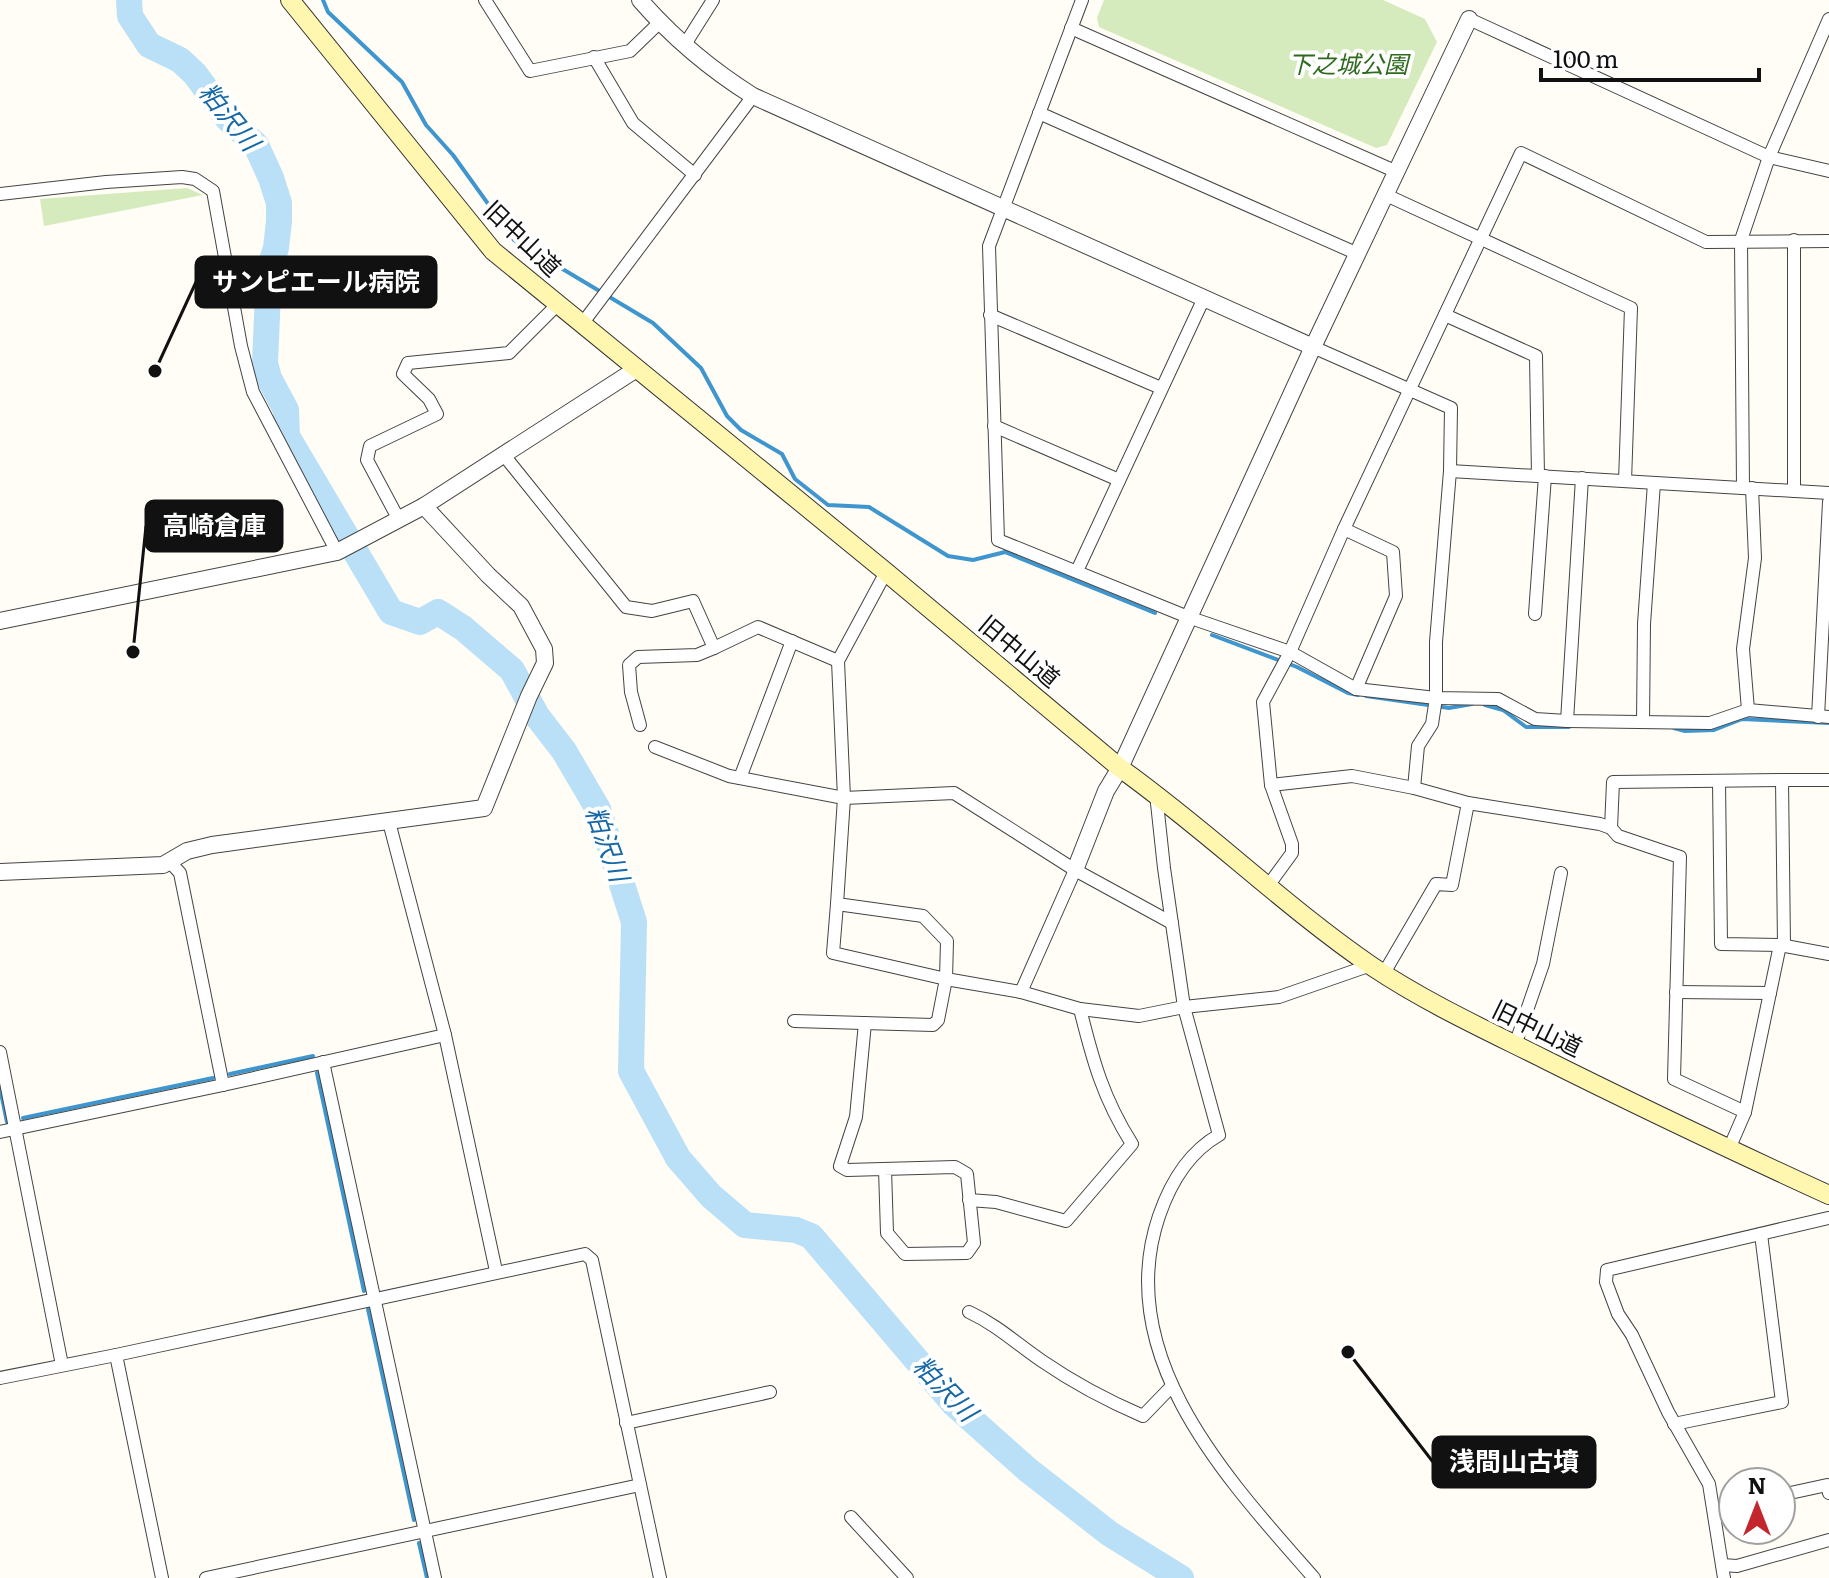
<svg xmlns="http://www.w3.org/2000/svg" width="1829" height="1578" viewBox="0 0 1829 1578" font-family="Literata,'Noto Sans JP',serif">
  <rect width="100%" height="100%" fill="#fffdf5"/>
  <g fill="#d5ebbd">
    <path d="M1104,0H1383L1425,19L1437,42L1387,145L1376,148L1099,27L1097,18Z"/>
    <path d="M187,188L203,195L44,226L40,199Z"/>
  </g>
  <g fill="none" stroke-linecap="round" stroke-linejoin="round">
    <g stroke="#3f96cf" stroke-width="4">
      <path d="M323,0L328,12L402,82L426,125L453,155L514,240L653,323L701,368L727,416L741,430L782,454L795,479L828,505L869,507L948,556L973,560L1005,552L1155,613"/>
      <path d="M1212,635L1297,667L1348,693L1358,695"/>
      <path d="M1366,696L1449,708L1472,704"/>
      <path d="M1485,705L1503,710L1526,727H1569"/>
      <path d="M1674,728L1685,731L1714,730L1742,719L1829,723"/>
      <path d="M317,1073L364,1291"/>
      <path d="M230,1074L313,1056"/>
      <path d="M0,1088L7,1122"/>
      <path d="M23,1118L213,1078"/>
      <path d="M368,1309L414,1520"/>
      <path d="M419,1543L427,1578"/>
    </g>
    <path stroke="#b9e0f7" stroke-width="26" d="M129,0L130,16L149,45L180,60L195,74L228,119L256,145L271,178L279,203V221L276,248L269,269L265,363L269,378L286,410L287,436L391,612L420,622L438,612L463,628L512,670L537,716L564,751L598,809L634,922L631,1071L678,1158L711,1196L745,1225L796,1230L811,1236L954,1404L1028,1470L1110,1534L1181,1578"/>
    <defs>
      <g id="minor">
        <path d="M485,0L530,71L630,51L660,22"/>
        <path d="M1082,0L989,246L998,540L1188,617L1290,652L1356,689L1436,698L1498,699L1535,719L1567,721L1710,723L1748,710L1829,717"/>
        <path d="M1469,19L1769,157L1829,171"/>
        <path d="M1071,28L1397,172"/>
        <path d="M684,46L713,0"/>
        <path d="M594,57L633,123L695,175"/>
        <path d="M1039,113L1358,254"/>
        <path d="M0,194L106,182L182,177L195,179L213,191L241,346L253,392L337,552"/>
        <path d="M1386,195L1631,308L1625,481"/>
        <path d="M990,315L1161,388"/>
        <path d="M1445,315L1536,356L1538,476"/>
        <path d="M582,324L753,96"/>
        <path d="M1313,347L1451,408L1450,471L1436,642V698L1432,724L1418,746L1414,788"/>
        <path d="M994,426L1119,480"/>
        <path d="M503,454L626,607L652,611L693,601L714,648L758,627L838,661"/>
        <path d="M1450,471L1829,493"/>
        <path d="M1743,488L1741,240L1769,157L1829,19"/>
        <path d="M1794,491V240"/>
        <path d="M399,520L367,460L370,446L437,414L429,399L403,374L408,363L509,353L557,305"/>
        <path d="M1344,529L1393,552L1396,596L1356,689"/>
        <path d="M1077,571L1204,298"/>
        <path d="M886,572L838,661L844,798L837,904L923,916L947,941L946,979L1021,992L1080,1009L1139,1016L1184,1007L1279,997L1371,965"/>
        <path d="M1535,614L1545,476"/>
        <path d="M1748,710L1743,649L1755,558L1752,488"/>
        <path d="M1818,717L1829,502"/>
        <path d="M1567,721L1582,478"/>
        <path d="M1643,722L1644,624L1654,483"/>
        <path d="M640,725L631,692L629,665L638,657L697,655L714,648"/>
        <path d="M655,747L729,776L844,798L954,793L1075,870L1172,923"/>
        <path d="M740,778L792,641"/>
        <path d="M1719,781L1721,944L1780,945"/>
        <path d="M1271,785L1352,776L1414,788L1468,803L1600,824L1611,828L1618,836L1680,857L1674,1079L1745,1112"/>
        <path d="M1156,794L1164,868L1184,1007L1219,1135C1189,1152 1170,1184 1159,1216C1111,1357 1229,1481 1314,1578"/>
        <path d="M389,822L445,1035L496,1271"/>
        <path d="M1611,828L1613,782L1782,780"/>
        <path d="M170,862L180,873L223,1085"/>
        <path d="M1268,886L1292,853V844L1271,785L1263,702L1290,652L1344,529L1521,153L1706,242L1829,241"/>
        <path d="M1784,945L1782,780H1829"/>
        <path d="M1384,973L1436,884L1452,885L1468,803"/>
        <path d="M1021,992L1075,870"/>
        <path d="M1676,992L1770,993"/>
        <path d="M794,1021L933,1025L938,1020L946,979L833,953L837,904"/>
        <path d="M865,1023L856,1117L840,1166L847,1170L955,1167L967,1174L974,1243L967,1253L905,1254L887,1233L885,1169"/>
        <path d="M1515,1045L1543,964L1561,873"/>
        <path d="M0,1052L62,1365"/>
        <path d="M323,1062L435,1578"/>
        <path d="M0,1132L223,1085L445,1035"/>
        <path d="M1729,1149L1745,1112L1780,945L1829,954"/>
        <path d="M969,1200L996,1202L1066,1221L1132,1144C1103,1098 1093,1061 1080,1009"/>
        <path d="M969,1312C997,1325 1017,1344 1042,1361C1074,1383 1108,1401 1143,1416L1172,1386"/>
        <path d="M116,1355L162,1578"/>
        <path d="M0,1378L116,1355L585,1254L592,1260L660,1578"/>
        <path d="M626,1423L770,1392"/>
        <path d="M1674,1424L1782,1402L1761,1234"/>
        <path d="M1781,1495L1827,1485L1829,1493"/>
        <path d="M851,1517L907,1578"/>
        <path d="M1722,1565L1737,1566L1829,1540"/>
        <path d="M206,1578L640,1485"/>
        <path d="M1724,1578L1709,1484L1668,1412L1632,1335L1618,1314L1606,1282L1607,1270L1828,1218"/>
      </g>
      <g id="tertiary">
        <path d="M640,0C674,39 710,69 753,96L1313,347"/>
        <path d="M0,621L337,552L424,506L635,370"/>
        <path d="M1075,870L1106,791L1120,768L1313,347L1469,19"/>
        <path d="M0,872L163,865L187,851L212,845L484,808L529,696L545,663L544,649L521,606L488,575L424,506"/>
      </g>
      <path id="secondary" d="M290,0L493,251L886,572L1120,768C1207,830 1284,906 1373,967C1427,1003 1486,1030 1544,1059C1638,1106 1733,1151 1829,1195"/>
    </defs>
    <use href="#minor" stroke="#444" stroke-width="14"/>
    <use href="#tertiary" stroke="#444" stroke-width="18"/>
    <use href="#secondary" stroke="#333" stroke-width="20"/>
    <use href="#minor" stroke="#fff" stroke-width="12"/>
    <use href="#tertiary" stroke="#fff" stroke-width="16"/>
    <use href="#secondary" stroke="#fff6b0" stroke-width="18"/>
  </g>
  <g text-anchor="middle" stroke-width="8" stroke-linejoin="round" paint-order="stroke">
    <g font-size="24" font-style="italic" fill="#2f6b1f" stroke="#fff">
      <text x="1348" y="73">下之城公園</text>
    </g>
    <g font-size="24" fill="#111" stroke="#fff">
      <text transform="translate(522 239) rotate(44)" y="8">旧中山道</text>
      <text transform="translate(1019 652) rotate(40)" y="8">旧中山道</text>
      <text transform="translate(1537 1029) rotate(26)" y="8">旧中山道</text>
    </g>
    <g font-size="26" font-style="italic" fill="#1768a6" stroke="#fff">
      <text transform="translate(229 117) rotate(51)" y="9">粕沢川</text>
      <text transform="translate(607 844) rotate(70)" y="9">粕沢川</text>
      <text transform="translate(945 1389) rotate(46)" y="9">粕沢川</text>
    </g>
  </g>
  <path fill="none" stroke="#111" stroke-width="3" d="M155 371L196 282M133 652L146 526M1348 1352L1433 1462"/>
  <g fill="#111" stroke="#fff" stroke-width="3">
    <circle cx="155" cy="371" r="8"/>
    <circle cx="133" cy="652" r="8"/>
    <circle cx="1348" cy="1352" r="8"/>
  </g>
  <g fill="#111" stroke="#111" stroke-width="3">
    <rect x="196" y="257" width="240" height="50" rx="8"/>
    <rect x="146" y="501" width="136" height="50" rx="8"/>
    <rect x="1433" y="1437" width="162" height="50" rx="8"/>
  </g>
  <g font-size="26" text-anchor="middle" font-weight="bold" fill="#fff">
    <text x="316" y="291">サンピエール病院</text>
    <text x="214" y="535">高崎倉庫</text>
    <text x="1514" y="1471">浅間山古墳</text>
  </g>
  <g transform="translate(1757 1506)"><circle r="38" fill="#ffffff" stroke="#a0a0a0" stroke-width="2"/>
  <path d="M0-6L14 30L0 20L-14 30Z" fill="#c4262e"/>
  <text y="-12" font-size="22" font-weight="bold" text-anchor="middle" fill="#111111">N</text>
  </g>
  <path d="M1541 68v12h218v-12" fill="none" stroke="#111111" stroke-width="4"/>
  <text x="1553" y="68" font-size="24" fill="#111111" stroke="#ffffff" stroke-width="6" paint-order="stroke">100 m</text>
</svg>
